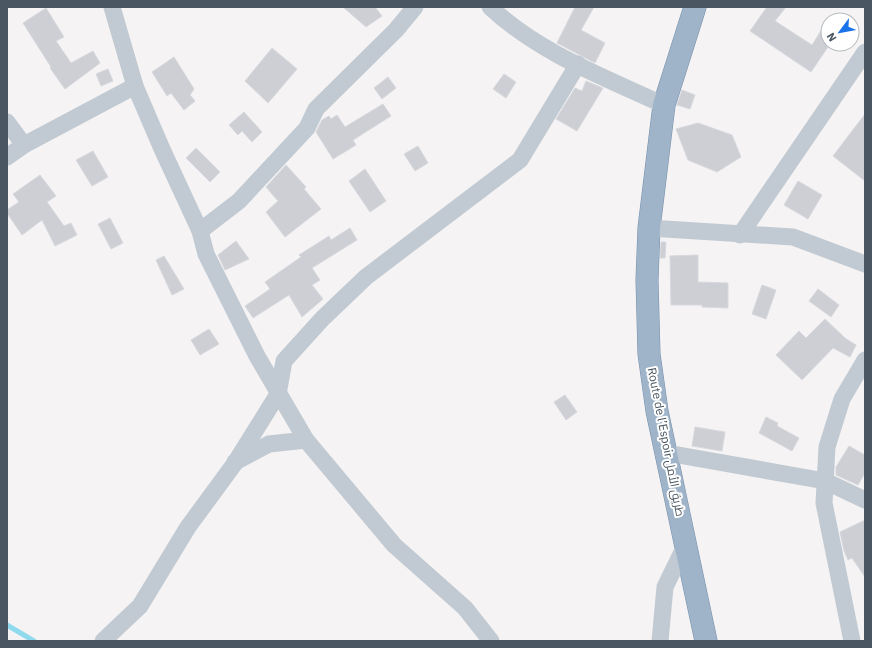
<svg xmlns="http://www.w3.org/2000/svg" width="872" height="648" viewBox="0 0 872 648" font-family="'IBM Plex Sans',Cairo,sans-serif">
  <rect width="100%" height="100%" fill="#f5f3f3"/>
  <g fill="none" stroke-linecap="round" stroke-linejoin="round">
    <path stroke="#90daee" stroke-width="5" d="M7,625L34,641"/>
  </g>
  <g fill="#cdcfd5" stroke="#d7d9de">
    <path d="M343,7H375L382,16L366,27Z"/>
    <path d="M575,7H594L581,30L605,43L595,63L557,43Z"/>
    <path d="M767,7H786L775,21L812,45L824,26L828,29V44H830L811,72L750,31Z"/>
    <path d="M46,8L64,37L56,41L71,63L93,51L100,63L65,89L50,68L51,67L23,23Z"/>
    <path d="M272,48L297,69L268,103L245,81Z"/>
    <path d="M174,57L194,89L190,95L195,101L184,110L171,93L167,96L152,72Z"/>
    <path d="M108,69L113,81L101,86L96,74Z"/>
    <path d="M504,74L516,82L506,98L493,89Z"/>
    <path d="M388,77L396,88L382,99L374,88Z"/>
    <path d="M586,81L603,88L577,131L556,119L575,88L582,91Z"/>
    <path d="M682,90L695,95L690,109L677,105Z"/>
    <path d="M383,104L391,116L353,140L356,145L333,159L316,132L322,120L329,116L331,119L337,115L345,127Z"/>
    <path d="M244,112L262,132L252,142L242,131L238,135L229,125Z"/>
    <path d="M865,114V181L833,156Z"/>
    <path d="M698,123L732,135L741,157L717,172L688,160L676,129Z"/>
    <path d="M418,146L428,163L415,171L404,154Z"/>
    <path d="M196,148L220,172L210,182L186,158Z"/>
    <path d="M93,151L108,177L92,186L76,160Z"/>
    <path d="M286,165L306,187L304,189L321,209L285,237L266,212L278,201L266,187Z"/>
    <path d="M365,169L386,201L370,212L349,181Z"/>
    <path d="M40,175L56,196L47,202L64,226L71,223L77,235L55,246L42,220L22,235L7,213V210L19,202L13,194Z"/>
    <path d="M798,181L822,195L808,219L784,205Z"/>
    <path d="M110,218L123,243L111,249L98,224Z"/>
    <path d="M350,228L357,240L312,268L320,280L312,285L323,299L302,317L289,295L253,318L245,306L270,289L265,282L301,257L299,255L329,236L331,240Z"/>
    <path d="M236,241L249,259L225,270L218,255Z"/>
    <path d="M661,242H666L665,258H660Z"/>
    <path d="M698,255V282L728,283V308L702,307V305H671L670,256Z"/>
    <path d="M164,256L184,289L172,295L156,260Z"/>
    <path d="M762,285L776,290L766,319L752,314Z"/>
    <path d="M818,289L839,305L831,317L809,301Z"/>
    <path d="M825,319L845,338L856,345L850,357L833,348L802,380L776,355L799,331L806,338Z"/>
    <path d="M209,329L219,344L200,355L191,340Z"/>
    <path d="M565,395L577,412L566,420L554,402Z"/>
    <path d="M766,417L778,423L777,426L799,438L792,451L759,433Z"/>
    <path d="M695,427L725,432L722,451L692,446Z"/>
    <path d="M849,446L865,455V473L858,485L836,475V467Z"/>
    <path d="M865,520V577L852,558L848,560L844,551L840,532Z"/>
  </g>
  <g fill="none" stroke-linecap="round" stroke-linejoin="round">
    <defs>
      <path id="trunk" d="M695,7L664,105L649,228L647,280L649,354L657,411L706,641"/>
    </defs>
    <use href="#trunk" stroke="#7690ad" stroke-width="23"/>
    <g stroke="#c1cad2" stroke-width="17">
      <path d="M112,7L135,86L162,149L200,231L206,254L257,356L306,440L394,545L465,608L491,641"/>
      <path d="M490,7C539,53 604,77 664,105"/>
      <path d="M7,122L24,145"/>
      <path d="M7,157L24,145L135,86"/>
      <path d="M649,228L793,237L865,264"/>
      <path d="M200,231L239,201L307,128L316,109L396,30L415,7"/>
      <path d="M740,235L865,52"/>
      <path d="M667,453L825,481L865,500"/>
      <path d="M235,462L269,444L306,440"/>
      <path d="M103,641L140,606L188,527L235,463L278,394L284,361L322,319L366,277L520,160L578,64"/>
      <path d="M660,641L665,587L686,544"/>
      <path d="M852,641L824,503L827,447L842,399L865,360"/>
    </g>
    <use href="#trunk" stroke="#9fb4c9" stroke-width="22"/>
  </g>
  <g text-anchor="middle" stroke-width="4" stroke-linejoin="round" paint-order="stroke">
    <g font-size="12" fill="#4a5661" stroke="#fff">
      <text transform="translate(666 442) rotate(79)" y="4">Route de l’Espoir طريق الأمل</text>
    </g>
  </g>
  <rect width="872" height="648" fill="none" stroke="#4a5661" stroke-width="16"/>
  <g transform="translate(840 32) rotate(238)"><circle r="19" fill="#ffffff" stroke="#b7bbc0"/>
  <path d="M0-3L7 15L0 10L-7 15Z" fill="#1a73e8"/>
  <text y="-6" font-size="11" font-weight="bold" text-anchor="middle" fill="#4a5661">N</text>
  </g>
</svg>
